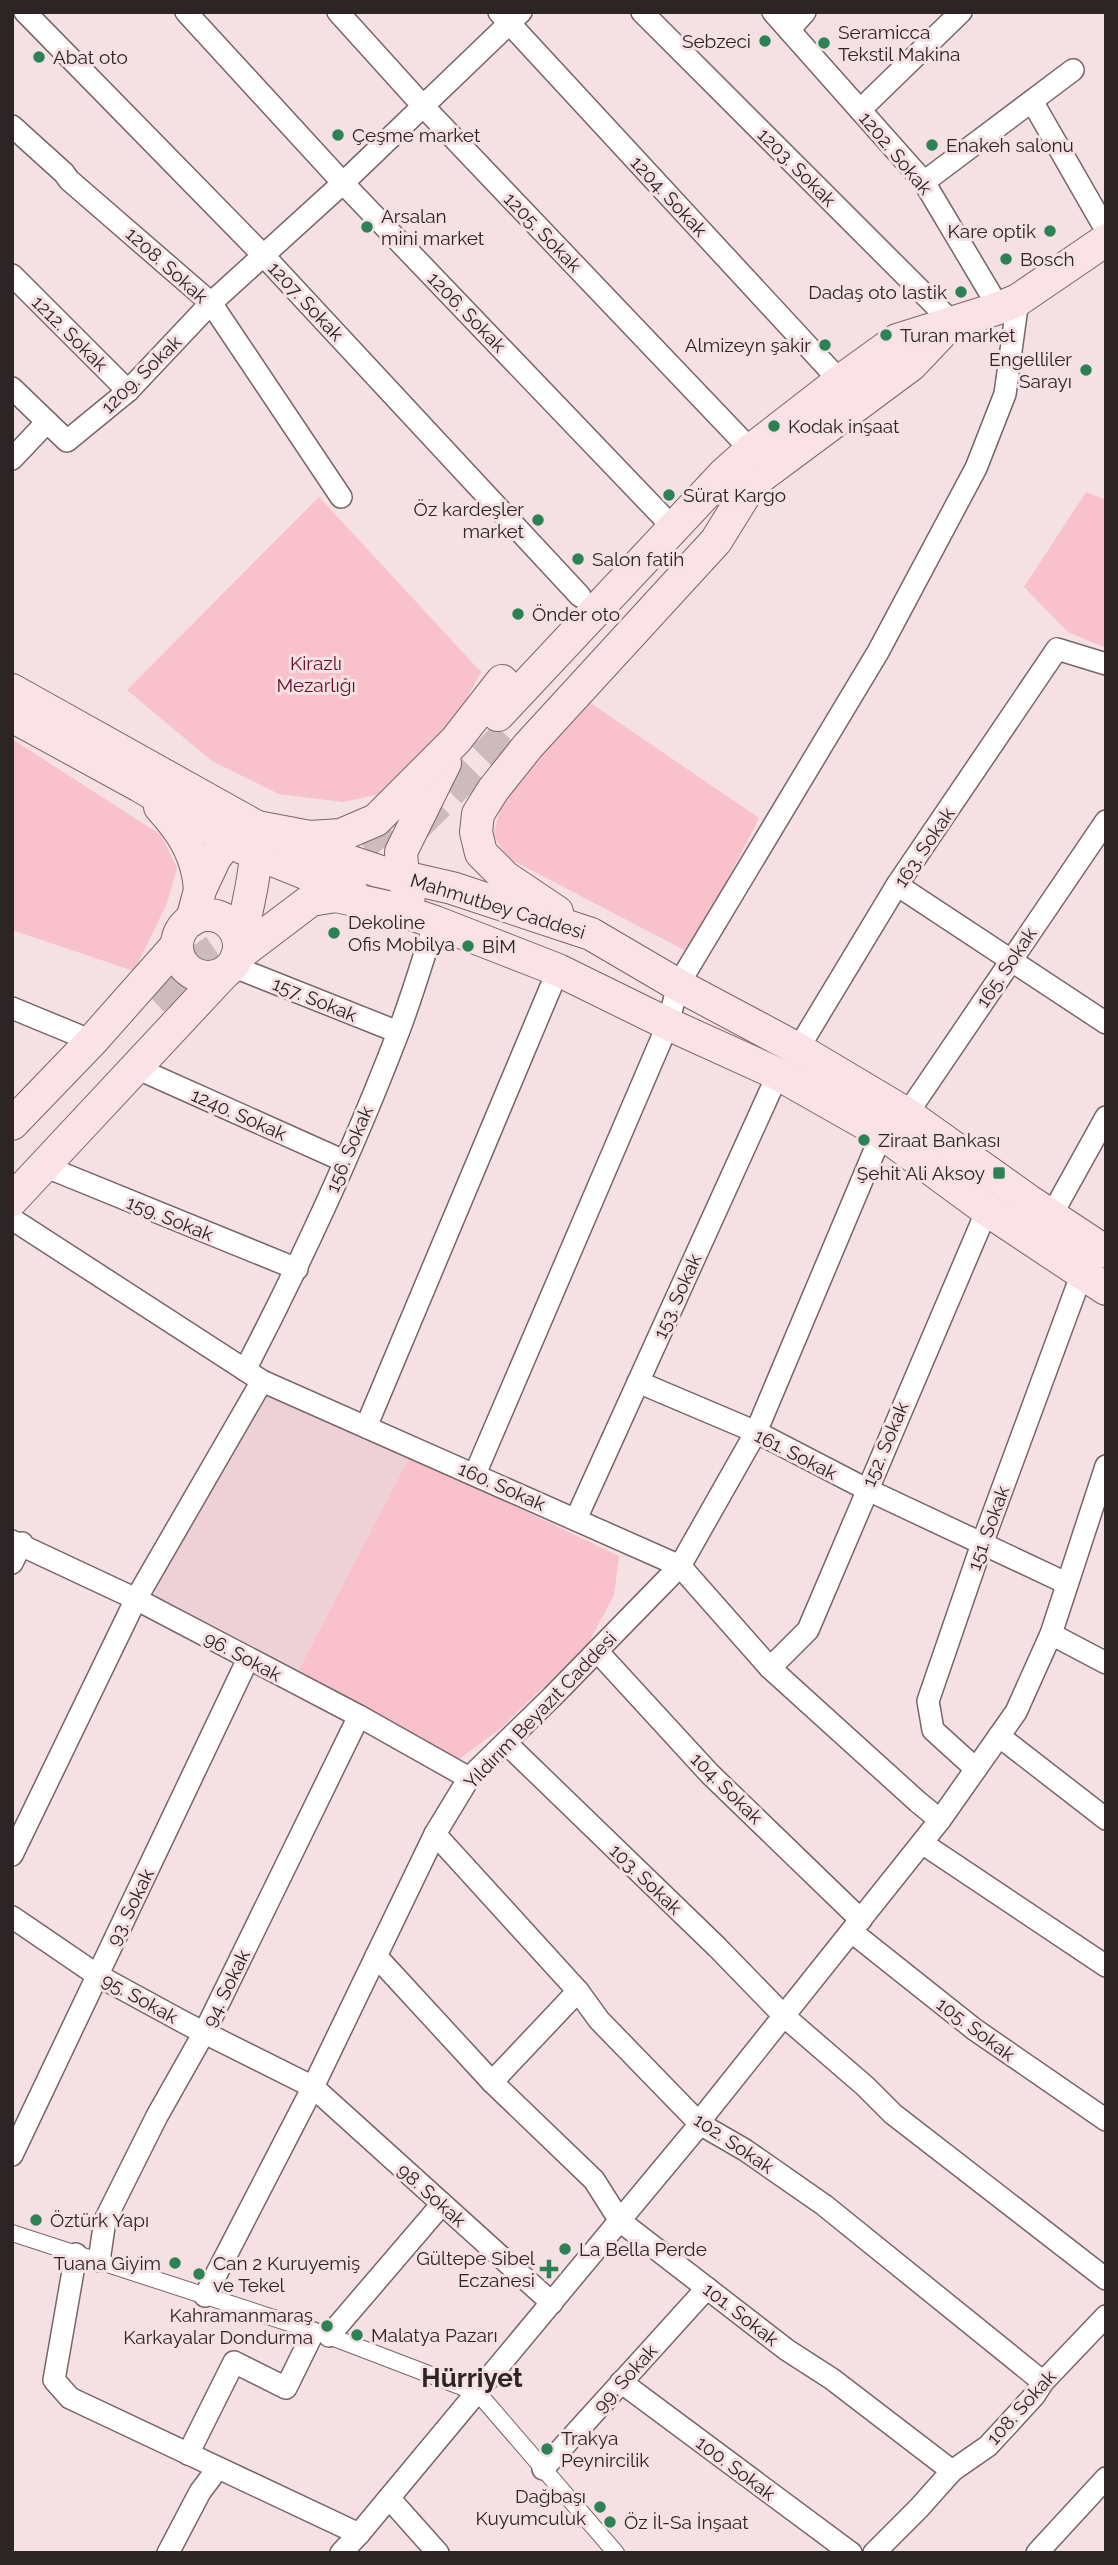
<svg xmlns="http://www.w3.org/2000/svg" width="1118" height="2565" viewBox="0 0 1118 2565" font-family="Raleway,sans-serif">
  <rect width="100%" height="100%" fill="#f5e0e4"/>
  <path fill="#eed1d6" d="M263,1386L410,1456L297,1673L145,1596Z"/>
  <g fill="#f9c1cb">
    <path d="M1086,492L1106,500V648L1068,632L1024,587Z"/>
    <path d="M319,497L481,672L446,737L390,792L343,802L279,794L212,761L127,690Z"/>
    <path d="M583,698L759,818L690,953L508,858L493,835L501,807Z"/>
    <path d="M12,739L161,835L177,868L167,903L134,971L12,930Z"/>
    <path d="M410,1456L619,1556L614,1595L588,1644L500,1729L455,1762L297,1673Z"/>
  </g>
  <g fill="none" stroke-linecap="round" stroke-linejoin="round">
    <g stroke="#cdbabe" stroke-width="32" stroke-dasharray="32 16" stroke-linecap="butt">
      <path d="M416,826L514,727"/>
      <path d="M324,874L399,816"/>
      <path d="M153,1000L186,970L259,920"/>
    </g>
    <defs>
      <path id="pedestrian" d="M12,2233L329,2336L478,2393L616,2553"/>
      <g id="minor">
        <path d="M25,12L264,256L580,596"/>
        <path d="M186,12L343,183L663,517"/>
        <path d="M338,12L423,106L751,450"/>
        <path d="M499,12L840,381"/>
        <path d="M642,12L952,322"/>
        <path d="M773,12L924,182L999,308"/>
        <path d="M789,30L805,12"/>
        <path d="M1032,101L1106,230"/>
        <path d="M860,110L961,12"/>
        <path d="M12,126L64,173L69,180L211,303L341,497"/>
        <path d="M924,182L1073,70"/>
        <path d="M12,275L128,391"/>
        <path d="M12,388L67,441L128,391L211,303L343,183L521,12"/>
        <path d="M12,459L47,422"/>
        <path d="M897,885L1106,1023"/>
        <path d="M232,966L398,1032"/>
        <path d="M12,1008L92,1041"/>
        <path d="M798,1049L897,885L1057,649L1106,664"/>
        <path d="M134,1067L344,1161"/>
        <path d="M907,1114L1106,821"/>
        <path d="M44,1166L297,1269"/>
        <path d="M1051,1216L1106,1117"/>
        <path d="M12,1219L262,1381L680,1566L770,1668L918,1802L940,1820"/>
        <path d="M245,1370C302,1260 354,1148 398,1033C412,997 423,959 435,922"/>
        <path d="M638,1382L756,1432L866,1489L1066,1583"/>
        <path d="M366,1427L558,970"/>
        <path d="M475,1474L668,1024L678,985L878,652L976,468L1005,394L1018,300"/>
        <path d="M576,1519L778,1074"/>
        <path d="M12,1541L136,1599L359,1716L469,1778"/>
        <path d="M12,1563L22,1543"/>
        <path d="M1051,1634L1106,1663"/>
        <path d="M597,1651L710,1774L861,1920"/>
        <path d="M770,1668L808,1630L987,1210"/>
        <path d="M999,1736L1106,1819"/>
        <path d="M506,1743L717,1947L785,2017L865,2086L893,2114L1106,2279"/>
        <path d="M976,1769L933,1730L928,1701L982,1544L1082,1273"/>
        <path d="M435,1834L578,1991L599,2020L700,2124L745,2150L824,2205L1043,2382"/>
        <path d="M922,1843L1106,1966"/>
        <path d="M12,1855L136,1599L262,1381"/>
        <path d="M12,1917L97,1975L187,2024L313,2087L552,2303"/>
        <path d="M852,1932L974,2029L1106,2120"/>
        <path d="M376,1956L492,2082L594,2180L620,2221L787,2350L832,2379L952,2471"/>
        <path d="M492,2082L578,1991"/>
        <path d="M12,2155L248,1659"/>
        <path d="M76,2254L54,2380L70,2398L359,2534"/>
        <path d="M99,2261L105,2220L157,2116L205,2031L359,1716"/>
        <path d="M205,2296L313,2087L435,1834L469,1778L552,1697L680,1566L756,1432L882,1133"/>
        <path d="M329,2336L442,2204"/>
        <path d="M621,2382L851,2553"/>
        <path d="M188,2454L234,2362L286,2388L313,2333"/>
        <path d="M543,2469L707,2288"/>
        <path d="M389,2498L438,2553"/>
        <path d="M168,2553L200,2492L218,2468"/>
        <path d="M341,2553L359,2534L700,2124L707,2112L940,1820L1016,1712L1051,1634L1106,1466"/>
        <path d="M874,2553L919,2508L952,2471L988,2446L1034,2396L1043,2382L1106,2316"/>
        <path d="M1037,2553L1106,2478"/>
      </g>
      <g id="secondary">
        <path d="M738,498L752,483L911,365L949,325"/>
        <path d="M12,690L257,827L306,847L378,871L452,888L591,934L678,985L798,1049L907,1114L1029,1201L1106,1252"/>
        <path d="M498,715L725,473L751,450L840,381L897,340L999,308L1018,300L1106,240"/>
        <path d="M12,716L140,786L243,848L352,892"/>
        <path d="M160,807C183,832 198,856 200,890"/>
        <path d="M409,896L403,877L401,852L445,763"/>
        <path d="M557,912L505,877L481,853L476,832L478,814L493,790L528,746L716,541L752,483"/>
        <circle cx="208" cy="946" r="31"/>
        <path d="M192,920L200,890L215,858L229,840L240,831L257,827L310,837L341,835L376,820L456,740L502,681"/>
        <path d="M239,946C247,908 257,872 257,833"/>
        <path d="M237,956L311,900L336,896L396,909L435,922L558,970L668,1024L778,1074L882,1133L987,1210L1106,1289"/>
        <path d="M12,1124L92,1041L177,945"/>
        <path d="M12,1200L225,972"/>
      </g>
    </defs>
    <use href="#pedestrian" stroke="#776669" stroke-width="18"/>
    <use href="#minor" stroke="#776669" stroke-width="24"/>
    <use href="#secondary" stroke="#776669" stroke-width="34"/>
    <use href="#pedestrian" stroke="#fff" stroke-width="16"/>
    <use href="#minor" stroke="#fff" stroke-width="21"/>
    <use href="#secondary" stroke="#fbe2e7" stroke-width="32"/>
  </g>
  <g fill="#2c8255" stroke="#f5e0e4" stroke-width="2.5">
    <circle cx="765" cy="41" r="7"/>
    <circle cx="824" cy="43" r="7"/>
    <circle cx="39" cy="57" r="7"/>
    <circle cx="338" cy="135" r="7"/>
    <circle cx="932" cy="145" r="7"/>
    <circle cx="367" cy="227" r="7"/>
    <circle cx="1050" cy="231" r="7"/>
    <circle cx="1006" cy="259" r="7"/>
    <circle cx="961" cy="292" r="7"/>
    <circle cx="886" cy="335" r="7"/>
    <circle cx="825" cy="345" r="7"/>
    <circle cx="1086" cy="370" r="7"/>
    <circle cx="774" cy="426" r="7"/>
    <circle cx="669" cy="495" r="7"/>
    <circle cx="538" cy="520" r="7"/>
    <circle cx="578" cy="559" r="7"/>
    <circle cx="518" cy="614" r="7"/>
    <circle cx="334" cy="933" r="7"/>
    <circle cx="468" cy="946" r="7"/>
    <circle cx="864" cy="1140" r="7"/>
    <rect x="992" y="1166" width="14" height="14" rx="3.5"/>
    <circle cx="36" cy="2220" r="7"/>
    <circle cx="565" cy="2249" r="7"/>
    <circle cx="175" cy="2263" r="7"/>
    <path d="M545.5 2258.5h7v7h7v7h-7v7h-7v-7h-7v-7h7z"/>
    <circle cx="199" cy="2274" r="7"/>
    <circle cx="327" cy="2326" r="7"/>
    <circle cx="357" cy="2335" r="7"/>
    <circle cx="547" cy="2449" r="7"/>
    <circle cx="600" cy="2507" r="7"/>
    <circle cx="610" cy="2522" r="7"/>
  </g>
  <g text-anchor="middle" stroke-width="6" stroke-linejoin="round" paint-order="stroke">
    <g font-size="19" fill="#2c2425" stroke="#f5e0e4" text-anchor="start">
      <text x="838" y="39">Seramicca<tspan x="838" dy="22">Tekstil Makina</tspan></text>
      <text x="751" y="48" text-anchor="end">Sebzeci</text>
      <text x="53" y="64">Abat oto</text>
      <text x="352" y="142">Çeşme market</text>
      <text x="946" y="152">Enakeh salonu</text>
      <text x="381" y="223">Arsalan<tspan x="381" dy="22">mini market</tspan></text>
      <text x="1036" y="238" text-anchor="end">Kare optik</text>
      <text x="1020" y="266">Bosch</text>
      <text x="947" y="299" text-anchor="end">Dadaş oto lastik</text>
      <text x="900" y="342">Turan market</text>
      <text x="811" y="352" text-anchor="end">Almizeyn şakir</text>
      <text x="1072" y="366" text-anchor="end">Engelliler<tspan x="1072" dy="22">Sarayı</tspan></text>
      <text x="788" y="433">Kodak inşaat</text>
      <text x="683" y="502">Sürat Kargo</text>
      <text x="524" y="516" text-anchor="end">Öz kardeşler<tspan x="524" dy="22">market</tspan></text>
      <text x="592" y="566">Salon fatih</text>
      <text x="532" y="621">Önder oto</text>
      <text x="348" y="929">Dekoline<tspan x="348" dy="22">Ofis Mobilya</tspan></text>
      <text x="482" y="953">BİM</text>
      <text x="878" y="1147">Ziraat Bankası</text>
      <text x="985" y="1180" text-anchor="end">Şehit Ali Aksoy</text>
      <text x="50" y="2227">Öztürk Yapı</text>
      <text x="579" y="2256">La Bella Perde</text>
      <text x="535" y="2265" text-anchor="end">Gültepe Sibel<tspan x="535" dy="22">Eczanesi</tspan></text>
      <text x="161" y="2270" text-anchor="end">Tuana Giyim</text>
      <text x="213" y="2270">Can 2 Kuruyemiş<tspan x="213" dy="22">ve Tekel</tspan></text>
      <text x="313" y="2322" text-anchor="end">Kahramanmaraş<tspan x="313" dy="22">Karkayalar Dondurma</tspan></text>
      <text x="371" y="2342">Malatya Pazarı</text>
      <text x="561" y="2445">Trakya<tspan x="561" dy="22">Peynircilik</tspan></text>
      <text x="586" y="2503" text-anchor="end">Dağbaşı<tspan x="586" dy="22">Kuyumculuk</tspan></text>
      <text x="624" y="2529">Öz İl-Sa İnşaat</text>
    </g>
    <g font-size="19" fill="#2c2425" stroke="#f5e0e4">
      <text transform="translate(896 153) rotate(50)" y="7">1202. Sokak</text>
      <text transform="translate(797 167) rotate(45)" y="7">1203. Sokak</text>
      <text transform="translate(669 196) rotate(47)" y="7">1204. Sokak</text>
      <text transform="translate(543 232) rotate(46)" y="7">1205. Sokak</text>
      <text transform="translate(167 265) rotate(42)" y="7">1208. Sokak</text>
      <text transform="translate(306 301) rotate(47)" y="7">1207. Sokak</text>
      <text transform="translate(467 312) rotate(46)" y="7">1206. Sokak</text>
      <text transform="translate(70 333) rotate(45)" y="7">1212. Sokak</text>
      <text transform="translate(141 374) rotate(-44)" y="7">1209. Sokak</text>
      <text transform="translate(924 847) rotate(-56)" y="7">163. Sokak</text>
      <text transform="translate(498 906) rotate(17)" y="7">Mahmutbey Caddesi</text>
      <text transform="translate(1006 967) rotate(-56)" y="7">165. Sokak</text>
      <text transform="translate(315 999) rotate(22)" y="7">157. Sokak</text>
      <text transform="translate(239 1114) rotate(24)" y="7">1240. Sokak</text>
      <text transform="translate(349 1149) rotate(-67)" y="7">156. Sokak</text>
      <text transform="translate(170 1218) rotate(22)" y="7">159. Sokak</text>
      <text transform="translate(677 1296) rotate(-66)" y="7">153. Sokak</text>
      <text transform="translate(885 1444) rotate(-67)" y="7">152. Sokak</text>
      <text transform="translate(796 1454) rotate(27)" y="7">161. Sokak</text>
      <text transform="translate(502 1486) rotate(24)" y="7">160. Sokak</text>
      <text transform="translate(988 1528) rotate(-70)" y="7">151. Sokak</text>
      <text transform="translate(243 1656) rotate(28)" y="7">96. Sokak</text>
      <text transform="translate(540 1710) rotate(-46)" y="7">Yıldırım Beyazıt Caddesi</text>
      <text transform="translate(727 1788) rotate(45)" y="7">104. Sokak</text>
      <text transform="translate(646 1879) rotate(44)" y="7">103. Sokak</text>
      <text transform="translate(130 1907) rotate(-64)" y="7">93. Sokak</text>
      <text transform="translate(226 1988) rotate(-64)" y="7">94. Sokak</text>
      <text transform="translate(140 1998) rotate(29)" y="7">95. Sokak</text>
      <text transform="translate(976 2029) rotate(37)" y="7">105. Sokak</text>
      <text transform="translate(734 2143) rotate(34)" y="7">102. Sokak</text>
      <text transform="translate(432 2195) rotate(42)" y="7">98. Sokak</text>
      <text transform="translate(741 2314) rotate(38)" y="7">101. Sokak</text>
      <text transform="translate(625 2378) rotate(-48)" y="7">99. Sokak</text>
      <text transform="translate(1021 2407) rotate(-48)" y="7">108. Sokak</text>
      <text transform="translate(736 2468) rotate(37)" y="7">100. Sokak</text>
    </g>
    <g font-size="19" fill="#660d2d" stroke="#f5e0e4">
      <text x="316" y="670">Kirazlı<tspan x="316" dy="22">Mezarlığı</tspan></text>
    </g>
    <g font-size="26" font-weight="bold" fill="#2c2425" stroke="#f5e0e4">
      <text x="472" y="2387">Hürriyet</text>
    </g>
  </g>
  <rect width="1118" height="2565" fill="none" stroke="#2c2425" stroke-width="28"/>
</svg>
